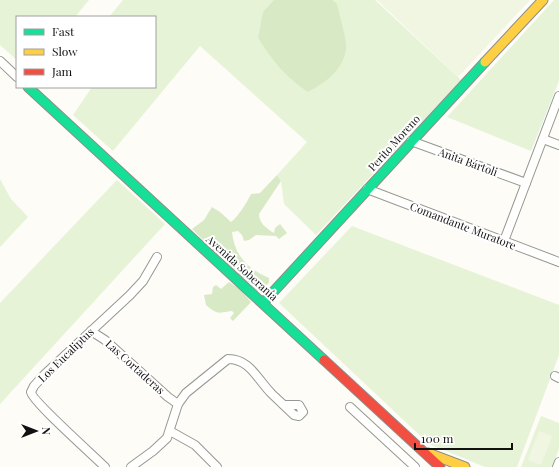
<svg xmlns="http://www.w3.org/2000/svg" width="559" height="467" viewBox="0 0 559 467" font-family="'Playfair Display',serif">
  <rect width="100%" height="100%" fill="#fdfcf7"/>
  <g fill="#e7f3d7">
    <path d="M0,0H89L75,17H17V60L0,45Z"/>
    <path d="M123,0H375L461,80L316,235L284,204L281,181L277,175L307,142L200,46L113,151L73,115L92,87H155V17H109Z"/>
    <path d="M554,0H559V81L531,151L447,117Z"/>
    <path d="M0,179L11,199L28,217L0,247Z"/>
    <path d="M117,180L165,224L0,404V303Z"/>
    <path d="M352,226L559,305V355L517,467H485L429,444L279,303Z"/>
    <path d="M541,416L559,423V449L552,467H521Z"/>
  </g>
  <g fill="#d8eac5">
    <path d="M274,0H332L337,4C339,14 348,42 346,50C342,71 325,83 308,92C286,78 272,60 258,38L263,12Z"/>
    <path d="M277,175L281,181L259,214C259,223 267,229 274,233L275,228L280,224L287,233L279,239L276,236L256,235L249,240L244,241L242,235L238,231L232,232C234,255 248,269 269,278V283L262,289L257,291L250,283L238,275L192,229L204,220L212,207L220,212L231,222C237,218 248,201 251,194L260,193Z"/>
    <path d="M229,282L241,290L251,302L233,321L230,318L234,313L232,311C217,313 218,315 206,305L204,295L212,294L213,287L216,285L221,289Z"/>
  </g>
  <g fill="#f0f6e1">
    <path d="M377,0H530L458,77Z"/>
    <path d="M539,431L552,436L541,465L528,460Z"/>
  </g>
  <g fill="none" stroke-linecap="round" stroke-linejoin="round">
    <defs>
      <g id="street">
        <path d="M0,61L17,77"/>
        <path d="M543,139L559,145"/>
        <path d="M411,141L526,183"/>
        <path d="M367,189L559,262"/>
        <path d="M504,241L559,96"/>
        <path d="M91,331L105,340L168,397L178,404"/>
        <path d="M555,376L559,378"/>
        <path d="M350,407L415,467"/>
        <path d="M170,431L195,445L217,467"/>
        <path d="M105,467C93,455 32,401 31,392L34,386L44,375L130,295L143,281L157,257"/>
        <path d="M131,467L153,451L167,438L178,404L186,393L228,359C250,359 257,379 271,393C278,400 286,407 294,415L299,416L303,412L299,405H284"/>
        <path d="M557,467L559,462"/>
      </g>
      <g id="fast">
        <path d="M28,87L324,360"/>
        <path d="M263,303L485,62"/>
      </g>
      <g id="slow">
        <path d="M485,62L543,0"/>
        <path d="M428,453L465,467"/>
      </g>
      <path id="jam" d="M324,360L440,467"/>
    </defs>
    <use href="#street" stroke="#979795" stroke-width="10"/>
    <use href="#fast" stroke="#8e8d8b" stroke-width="11"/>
    <use href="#slow" stroke="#8e8d8b" stroke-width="11"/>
    <use href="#jam" stroke="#8e8d8b" stroke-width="11"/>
    <use href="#street" stroke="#fffffe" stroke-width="8"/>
    <use href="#fast" stroke="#16e098" stroke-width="9"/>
    <use href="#slow" stroke="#ffcf43" stroke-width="9"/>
    <use href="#jam" stroke="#f24e42" stroke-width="9"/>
  </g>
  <g text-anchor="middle" stroke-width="4" stroke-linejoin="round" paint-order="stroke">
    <g font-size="11" fill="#111" stroke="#fff">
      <text transform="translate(394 143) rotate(-48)" y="4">Perito Moreno</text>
      <text transform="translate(468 162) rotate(20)" y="4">Anita Bártoli</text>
      <text transform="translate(463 226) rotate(21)" y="4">Comandante Muratore</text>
      <text transform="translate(242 268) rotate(42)" y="4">Avenida Soberanía</text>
      <text transform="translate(66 355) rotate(-44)" y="4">Los Eucaliptus</text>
      <text transform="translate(135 367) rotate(42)" y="4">Las Cortaderas</text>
    </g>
  </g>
  <rect x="16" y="16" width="140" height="72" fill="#ffffff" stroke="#a0a0a0"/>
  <rect x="24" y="29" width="20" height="6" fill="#16e098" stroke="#a0a0a0"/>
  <text x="52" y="36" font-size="12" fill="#111111">Fast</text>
  <rect x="24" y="49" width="20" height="6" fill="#ffcf43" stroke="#a0a0a0"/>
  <text x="52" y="56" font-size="12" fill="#111111">Slow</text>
  <rect x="24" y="69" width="20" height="6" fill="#f24e42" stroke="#a0a0a0"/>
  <text x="52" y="76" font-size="12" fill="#111111">Jam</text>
  <g transform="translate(36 431) rotate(90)" stroke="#ffffff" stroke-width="3" paint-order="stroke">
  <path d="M0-3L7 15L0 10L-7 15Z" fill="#111111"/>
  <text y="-6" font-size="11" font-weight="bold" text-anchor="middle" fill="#111111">N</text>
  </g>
  <path d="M415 443v6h97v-6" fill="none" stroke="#111111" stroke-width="2"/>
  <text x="421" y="443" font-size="12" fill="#111111" stroke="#ffffff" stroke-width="3" paint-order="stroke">100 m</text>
</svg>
